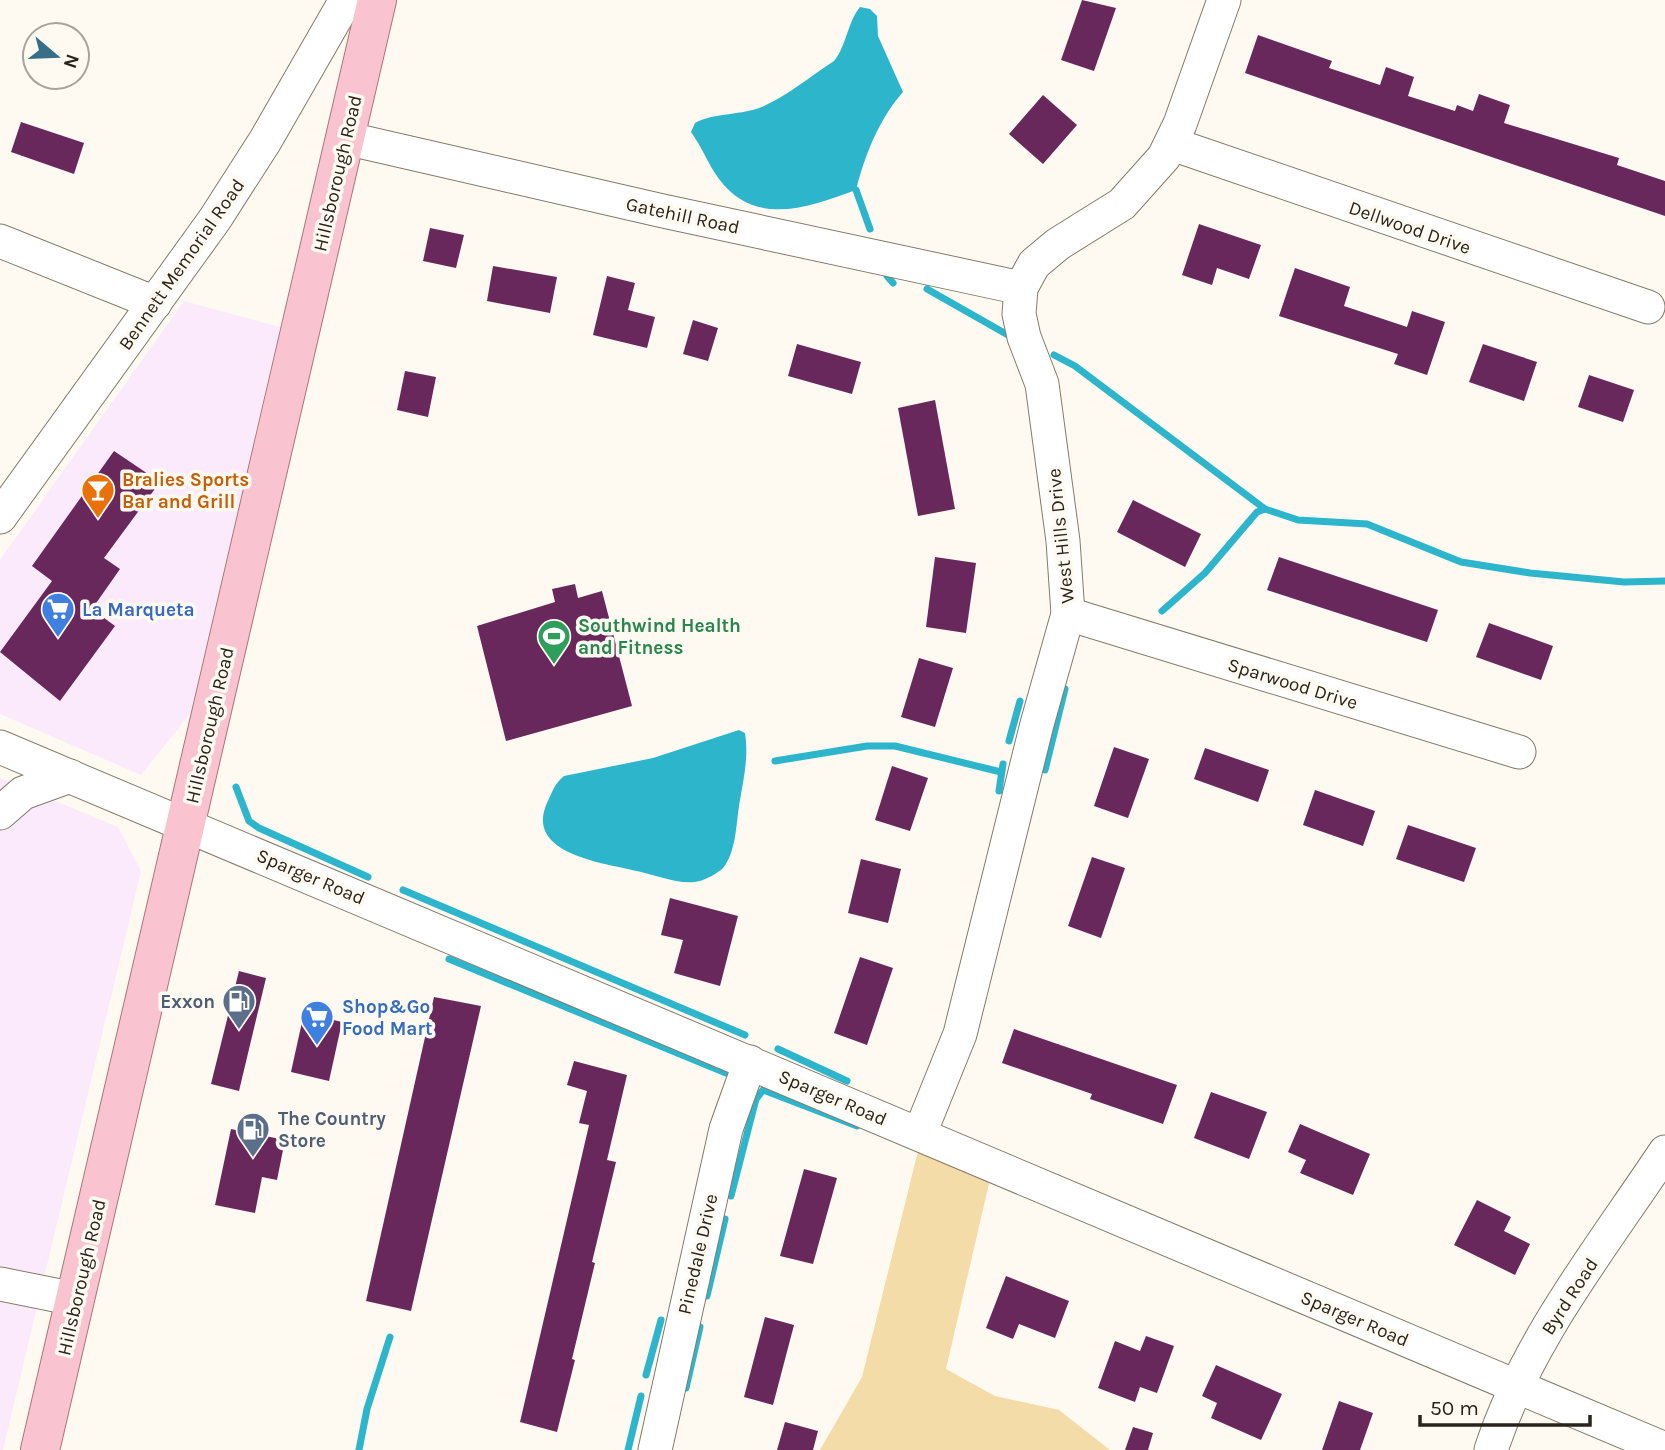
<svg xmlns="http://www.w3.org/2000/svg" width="1665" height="1450" viewBox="0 0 1665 1450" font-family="Karla,sans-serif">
  <rect width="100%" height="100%" fill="#fefaf2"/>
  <g fill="#fbeafc">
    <path d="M184,301L280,327L190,714L141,775L0,714V560Z"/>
    <path d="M0,778L118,827L141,871L3,1450H0Z"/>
  </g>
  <path fill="#f4dca8" d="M919,1147L991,1175L946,1369L995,1396L1059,1410L1110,1450H820L862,1377Z"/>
  <g fill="#2cb5cb">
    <path d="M860,7L870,9L877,16L878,36L903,92C879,119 865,155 856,190C807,208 755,227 719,179C708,164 702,147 691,132L695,123C715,112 742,116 764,106C788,95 811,76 834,61C847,45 847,23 860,7Z"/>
    <path d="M739,730L745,733C749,758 743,781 739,806C736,825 736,852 723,868C718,873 707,879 700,881C681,886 656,875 637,871C604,863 524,854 547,803C552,792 555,783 564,776L653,758Z"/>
  </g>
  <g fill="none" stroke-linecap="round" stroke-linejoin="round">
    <g stroke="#2cb5cb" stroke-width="7">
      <path d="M856,190L870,229"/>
      <path d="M887,276L893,283"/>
      <path d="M927,289L1008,335"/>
      <path d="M1054,355L1075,366L1265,509L1298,520L1367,524L1461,562L1530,573L1624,582L1665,581"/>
      <path d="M1162,611L1205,573L1257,512L1265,509"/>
      <path d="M1009,741L1020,701"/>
      <path d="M775,761L867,746H895L1001,772"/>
      <path d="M1045,770L1065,689"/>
      <path d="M236,787L249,821L259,828L368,877"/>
      <path d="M999,791L1003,764"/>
      <path d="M403,890L745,1035"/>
      <path d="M449,959L726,1073"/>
      <path d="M778,1049L847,1081"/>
      <path d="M731,1196L756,1099L763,1090L857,1126"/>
      <path d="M707,1296L725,1219"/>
      <path d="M646,1375L661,1320"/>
      <path d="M686,1388L700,1327"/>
      <path d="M359,1450L367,1409L390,1337"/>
      <path d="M628,1450L641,1396"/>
    </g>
  </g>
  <g fill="#68285c">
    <path d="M1082,0L1116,8L1094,71L1061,60Z"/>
    <path d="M1258,35L1332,61L1329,68L1380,85L1386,67L1414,77L1408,96L1455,111L1457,105L1473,111L1479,94L1510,105L1504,123L1619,158L1617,165L1665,181V216L1245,73Z"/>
    <path d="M1043,95L1077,125L1043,164L1009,134Z"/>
    <path d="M21,122L84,143L74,174L11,152Z"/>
    <path d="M1199,224L1261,245L1249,279L1217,268L1212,285L1182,275Z"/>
    <path d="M430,228L464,235L456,268L423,261Z"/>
    <path d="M493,266L557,277L550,313L487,301Z"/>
    <path d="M1295,268L1350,287L1344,306L1407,327L1412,311L1445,322L1427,375L1394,364L1398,354L1279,316Z"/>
    <path d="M607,276L635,283L628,310L655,317L647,348L593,335Z"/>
    <path d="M693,320L718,328L708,361L683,354Z"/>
    <path d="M797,344L861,362L852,394L788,376Z"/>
    <path d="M1483,344L1537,362L1524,401L1469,382Z"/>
    <path d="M405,371L436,377L428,417L397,410Z"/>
    <path d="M1589,375L1634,390L1623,422L1578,407Z"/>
    <path d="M935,400L955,509L918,516L898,408Z"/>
    <path d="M114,451L160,482L104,558L120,569L92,609L115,626L60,701L0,652L52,581L32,566Z"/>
    <path d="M1133,500L1201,534L1185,567L1117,532Z"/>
    <path d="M935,557L976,563L966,633L926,627Z"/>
    <path d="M1279,557L1438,610L1427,642L1267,590Z"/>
    <path d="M575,584L578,598L602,591L632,706L506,741L477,626L555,602L552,589Z"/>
    <path d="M1489,623L1553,646L1541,680L1476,657Z"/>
    <path d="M919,658L953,668L935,727L901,717Z"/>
    <path d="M1114,747L1149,759L1128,818L1094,806Z"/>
    <path d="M1205,748L1269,770L1258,802L1194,779Z"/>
    <path d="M892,766L928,778L910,831L875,820Z"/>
    <path d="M1315,790L1375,811L1363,846L1303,825Z"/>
    <path d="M1408,825L1476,848L1464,882L1396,859Z"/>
    <path d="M1092,857L1125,868L1101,938L1068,926Z"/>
    <path d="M861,859L901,869L888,923L848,913Z"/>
    <path d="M670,898L738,916L720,986L674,973L683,940L661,935Z"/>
    <path d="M860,957L893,968L867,1045L834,1033Z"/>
    <path d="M239,971L266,978L239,1091L211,1084Z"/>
    <path d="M434,997L481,1006L411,1311L366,1301Z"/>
    <path d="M304,1013L342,1022L329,1081L291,1072Z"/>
    <path d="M1014,1029L1177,1085L1163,1124L1090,1099L1092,1094L1002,1063Z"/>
    <path d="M574,1061L627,1075L607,1160L616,1162L592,1262L595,1263L572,1359L575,1360L557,1432L520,1422L589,1125L579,1123L587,1091L567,1085Z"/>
    <path d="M1211,1092L1267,1112L1249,1159L1194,1138Z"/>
    <path d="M1300,1124L1370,1154L1353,1195L1300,1173L1306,1160L1288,1152Z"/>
    <path d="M231,1129L285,1140L277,1180L262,1177L255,1213L215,1205Z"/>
    <path d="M804,1169L837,1178L813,1264L780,1256Z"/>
    <path d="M1477,1200L1511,1217L1504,1231L1530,1244L1515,1275L1454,1245Z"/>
    <path d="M1006,1276L1069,1301L1055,1338L1019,1324L1013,1339L986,1328Z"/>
    <path d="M765,1317L794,1325L773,1405L744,1397Z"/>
    <path d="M1146,1336L1174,1346L1157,1393L1140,1387L1135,1402L1098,1388L1115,1341L1140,1351Z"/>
    <path d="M1216,1365L1282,1394L1261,1440L1211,1418L1217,1403L1202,1396Z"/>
    <path d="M1339,1401L1373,1413L1360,1450H1322Z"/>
    <path d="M785,1422L818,1431L813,1450H777Z"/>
    <path d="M1133,1427L1153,1433L1148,1450H1125Z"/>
  </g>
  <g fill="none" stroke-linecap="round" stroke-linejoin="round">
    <defs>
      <g id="minor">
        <path d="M345,138L663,211L1021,288"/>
        <path d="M1172,144L1648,307"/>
        <path d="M0,241L155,303"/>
        <path d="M0,517L215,219L265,141L346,0"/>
        <path d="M1068,614L1519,752"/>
        <path d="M0,747L1665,1449"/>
        <path d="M0,813L23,793L70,776"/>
        <path d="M920,1133L960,1034L1037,724L1068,614L1063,541L1042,384L1024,337L1019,314L1021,288L1034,264L1058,244L1122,204L1164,157L1180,124L1224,0"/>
        <path d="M0,1284L75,1299"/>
        <path d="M655,1450L726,1129L750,1062"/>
        <path d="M1491,1450C1527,1340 1602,1247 1665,1152"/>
      </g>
      <path id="major" d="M40,1450L377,0"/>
    </defs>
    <use href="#minor" stroke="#847b68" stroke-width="35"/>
    <use href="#major" stroke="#ad737c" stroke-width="40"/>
    <use href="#minor" stroke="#fff" stroke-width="33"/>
    <use href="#major" stroke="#f9c4cf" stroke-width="38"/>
  </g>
  <defs>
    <symbol id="bar-pin" viewBox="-11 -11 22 30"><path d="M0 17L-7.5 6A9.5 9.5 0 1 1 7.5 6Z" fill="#e8710a" stroke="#fefaf2"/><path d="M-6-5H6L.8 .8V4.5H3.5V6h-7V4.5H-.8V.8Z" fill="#fff"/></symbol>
    <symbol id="supermarket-pin" viewBox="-11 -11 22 30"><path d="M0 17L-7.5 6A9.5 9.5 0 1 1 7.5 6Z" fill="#3f7fe0" stroke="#fefaf2"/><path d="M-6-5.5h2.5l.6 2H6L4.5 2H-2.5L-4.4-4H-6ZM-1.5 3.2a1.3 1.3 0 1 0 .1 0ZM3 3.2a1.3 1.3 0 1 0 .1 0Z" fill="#fff"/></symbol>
    <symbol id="stadium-pin" viewBox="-11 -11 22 30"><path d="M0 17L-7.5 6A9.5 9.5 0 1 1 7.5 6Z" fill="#2e9e5b" stroke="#fefaf2"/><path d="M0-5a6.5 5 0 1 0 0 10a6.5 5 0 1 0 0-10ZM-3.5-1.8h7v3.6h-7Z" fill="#fff"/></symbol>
    <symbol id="fuel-pin" viewBox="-11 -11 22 30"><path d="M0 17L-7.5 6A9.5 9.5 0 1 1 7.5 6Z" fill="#5c6f8a" stroke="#fefaf2"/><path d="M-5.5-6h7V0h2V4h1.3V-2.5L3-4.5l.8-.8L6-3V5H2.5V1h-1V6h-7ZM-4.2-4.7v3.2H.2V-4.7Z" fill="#fff"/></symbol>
  </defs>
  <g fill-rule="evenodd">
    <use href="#bar-pin" x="79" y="471" width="38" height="52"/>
    <use href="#supermarket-pin" x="39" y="590" width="38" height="52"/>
    <use href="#stadium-pin" x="535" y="617" width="38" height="52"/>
    <use href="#fuel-pin" x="220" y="982" width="38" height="52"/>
    <use href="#supermarket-pin" x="298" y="998" width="38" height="52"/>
    <use href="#fuel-pin" x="234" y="1110" width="38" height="52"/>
  </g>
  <g text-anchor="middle" stroke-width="7" stroke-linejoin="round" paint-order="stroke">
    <g font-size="19" fill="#28241c" stroke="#fefaf2">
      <text transform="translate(337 173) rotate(-77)" y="7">Hillsborough Road</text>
      <text transform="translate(683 215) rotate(12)" y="7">Gatehill Road</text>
      <text transform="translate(1410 227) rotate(19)" y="7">Dellwood Drive</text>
      <text transform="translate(181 264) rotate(-55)" y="7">Bennett Memorial Road</text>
      <text transform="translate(1060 536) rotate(-96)" y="7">West Hills Drive</text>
      <text transform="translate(1293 683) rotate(17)" y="7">Sparwood Drive</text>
      <text transform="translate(209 725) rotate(-77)" y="7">Hillsborough Road</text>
      <text transform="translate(311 876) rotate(23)" y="7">Sparger Road</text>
      <text transform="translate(833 1097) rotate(23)" y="7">Sparger Road</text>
      <text transform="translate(697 1254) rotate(-77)" y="7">Pinedale Drive</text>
      <text transform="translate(81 1277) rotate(-77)" y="7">Hillsborough Road</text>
      <text transform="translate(1569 1296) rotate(-57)" y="7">Byrd Road</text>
      <text transform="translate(1355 1318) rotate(23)" y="7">Sparger Road</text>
    </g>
    <g font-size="19" font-weight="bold" fill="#c56008" stroke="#fefaf2" text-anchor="start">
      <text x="122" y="486">Bralies Sports<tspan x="122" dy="22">Bar and Grill</tspan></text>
    </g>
    <g font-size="19" font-weight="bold" fill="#366cbe" stroke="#fefaf2" text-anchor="start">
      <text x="82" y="616">La Marqueta</text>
      <text x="342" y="1013">Shop&amp;Go<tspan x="342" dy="22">Food Mart</tspan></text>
    </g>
    <g font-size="19" font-weight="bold" fill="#27864d" stroke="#fefaf2" text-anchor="start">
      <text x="578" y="632">Southwind Health<tspan x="578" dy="22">and Fitness</tspan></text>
    </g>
    <g font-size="19" font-weight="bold" fill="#4e5e75" stroke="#fefaf2" text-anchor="end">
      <text x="215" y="1008">Exxon</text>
      <text x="278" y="1125" text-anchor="start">The Country<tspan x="278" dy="22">Store</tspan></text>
    </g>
  </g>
  <g transform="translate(56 56) rotate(109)"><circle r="33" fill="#fefaf2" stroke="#a8a49c" stroke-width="2"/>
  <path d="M0-5L12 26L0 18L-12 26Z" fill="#376f89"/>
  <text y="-10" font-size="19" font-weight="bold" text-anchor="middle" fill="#28241c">N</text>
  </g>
  <path d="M1420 1415v10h170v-10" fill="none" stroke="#28241c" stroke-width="3.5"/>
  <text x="1430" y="1415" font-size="21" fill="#28241c" stroke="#fefaf2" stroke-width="5" paint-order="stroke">50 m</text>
</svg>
